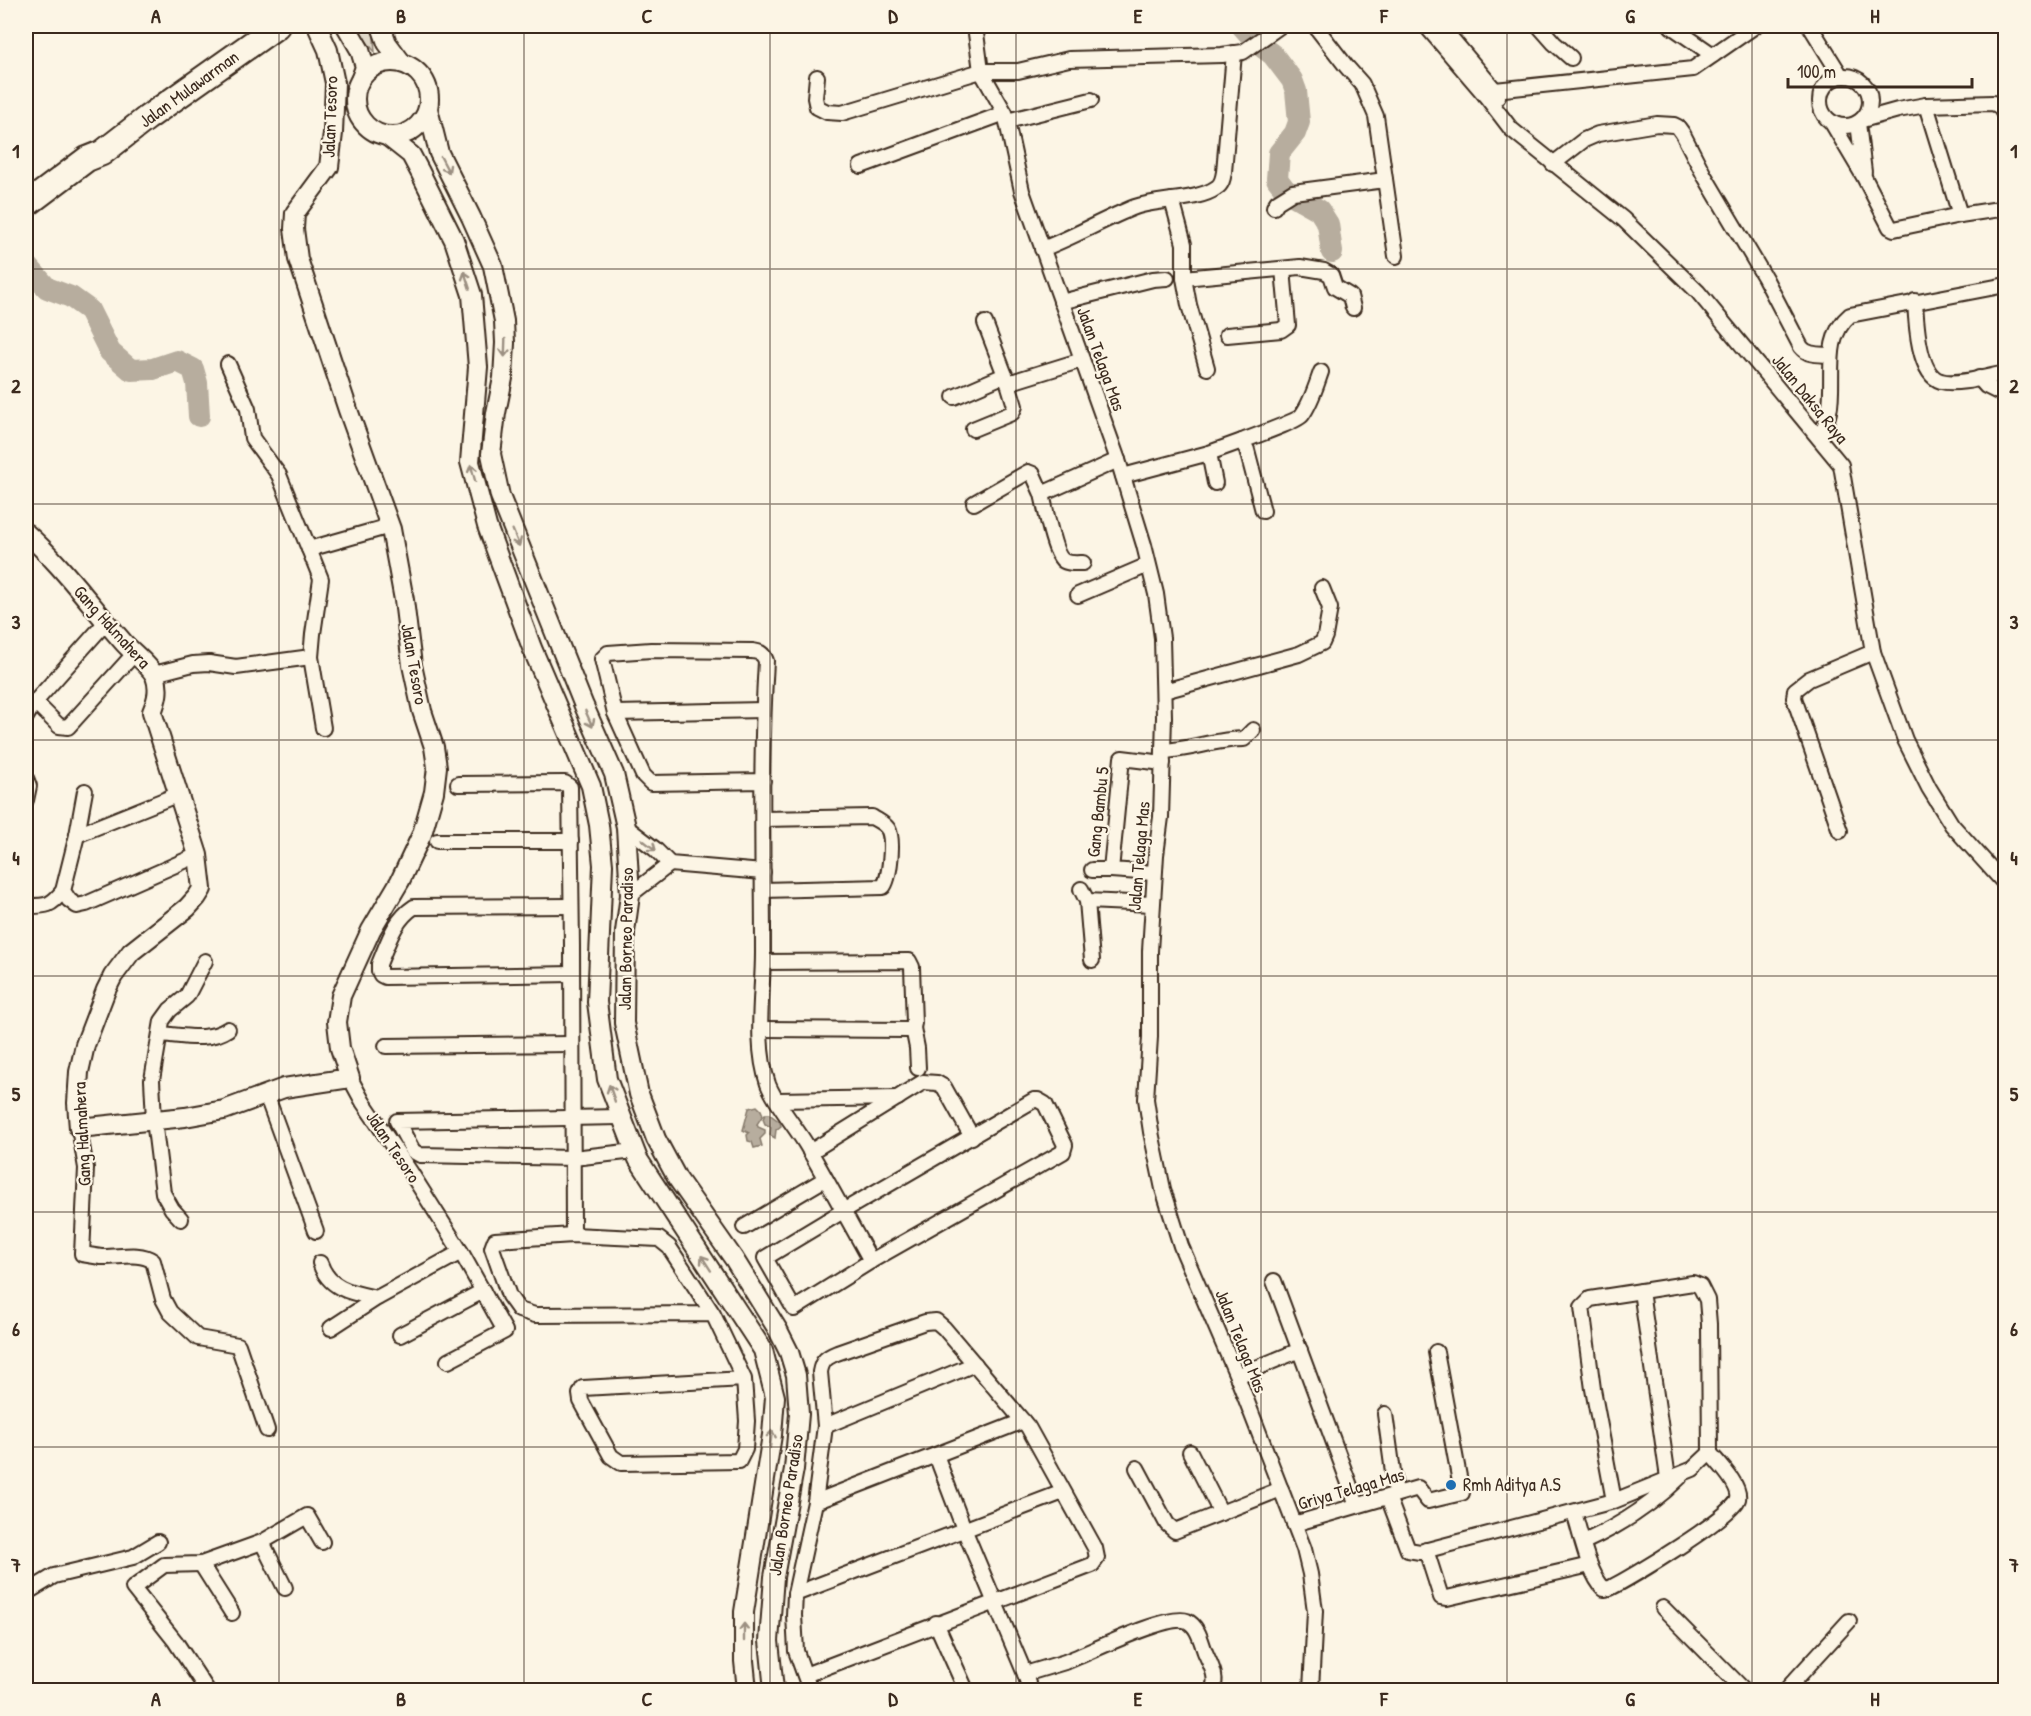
<svg xmlns="http://www.w3.org/2000/svg" width="2031" height="1716" viewBox="0 0 2031 1716" font-family="'Patrick Hand',sans-serif">
  <rect width="100%" height="100%" fill="#fcf5e5"/>
  <filter id="ink" filterUnits="userSpaceOnUse"><feTurbulence type="fractalNoise" baseFrequency=".0167" numOctaves="2"/><feDisplacementMap in="SourceGraphic" scale="12" xChannelSelector="R" yChannelSelector="G"/><feConvolveMatrix kernelMatrix="1 2 1 2 8 2 1 2 1" color-interpolation-filters="sRGB"/></filter>
  <g filter="url(#ink)">
    <path fill="#e0d8c8" stroke="#8e8173" stroke-width="1.5" d="M354,26H373L375,52Z"/>
    <g fill="#b7ad9e" stroke="#85796b" stroke-width="1.5">
      <path d="M757,1106L761,1110L763,1115L757,1124L758,1127L765,1130V1134L760,1139L762,1146L754,1148L752,1142L748,1141L747,1135L749,1133L743,1130L749,1108Z"/>
      <path d="M765,1114H769L780,1122L781,1126L776,1130L775,1138L770,1135L771,1127L765,1124L763,1119Z"/>
    </g>
    <g fill="none" stroke-linecap="round" stroke-linejoin="round">
      <g stroke="#b7ad9e" stroke-width="22">
        <path d="M1242,26L1257,43L1273,55L1292,80L1296,91L1299,122L1295,133L1279,153L1277,179L1287,192L1319,210L1328,224L1332,252"/>
        <path d="M26,264L47,288L71,297L89,310L110,352L131,370L153,369L177,361L193,369L197,383L199,416"/>
      </g>
      <defs>
        <g id="street">
          <path d="M975,26L981,71L1005,113L1022,191L1118,460L1144,545L1156,594L1162,638L1164,717L1161,817L1156,855L1150,951V1037L1146,1099L1151,1132L1163,1189L1181,1246L1237,1376L1304,1549L1310,1574L1315,1611L1311,1690"/>
          <path d="M1315,26L1346,66L1362,84L1376,116L1396,256"/>
          <path d="M1426,26L1485,95L1511,129L1623,219L1698,292L1841,465L1873,652L1905,740L1929,788L1952,825L2006,885"/>
          <path d="M1441,26L1495,90L1498,97"/>
          <path d="M1539,26L1554,43L1571,58"/>
          <path d="M1671,26L1713,55"/>
          <path d="M1810,26L1841,76"/>
          <circle cx="1845" cy="101" r="25"/>
          <path d="M817,77L815,98L817,107L827,112L842,113L981,71H1018L1069,59L1222,55L1243,52L1280,26"/>
          <path d="M1485,95L1495,90L1693,69L1755,26"/>
          <path d="M1926,105L1960,215"/>
          <path d="M1862,120L1898,110L1926,105L1993,103L1999,106L2006,117"/>
          <path d="M1007,121L1091,100"/>
          <path d="M1832,123L1864,177L1890,227L1894,229L1960,215L2006,208"/>
          <path d="M1858,123L1864,172"/>
          <path d="M1553,164L1584,140L1598,134L1657,124L1674,125L1678,127L1683,134L1704,175L1765,278L1801,347C1808,356 1820,354 1831,355"/>
          <path d="M861,166L1005,113"/>
          <path d="M1172,200L1184,244V278L1189,305L1207,368"/>
          <path d="M1274,207L1277,202L1293,192L1385,180"/>
          <path d="M1042,249C1074,237 1104,219 1135,207C1157,199 1198,201 1216,188C1222,185 1223,178 1224,172L1234,53"/>
          <path d="M1184,278L1300,267L1324,271L1331,275L1335,287L1350,296L1353,308"/>
          <path d="M1915,301C1916,320 1918,375 1941,381C1957,386 1989,376 2006,373"/>
          <path d="M1061,302L1153,279L1167,278"/>
          <path d="M985,323L1008,383L1082,360"/>
          <path d="M1227,335L1281,330L1288,325L1283,269"/>
          <path d="M228,364L248,409L252,438L279,475L309,549"/>
          <path d="M1979,378L1986,386L2006,396"/>
          <path d="M954,397L1005,375"/>
          <path d="M973,429L1012,413L1015,406L1008,383"/>
          <path d="M1820,438C1823,430 1827,421 1829,412C1836,380 1821,339 1850,315L2006,285"/>
          <path d="M1242,441C1252,437 1298,421 1302,415C1311,403 1316,386 1321,372"/>
          <path d="M1209,453L1215,483"/>
          <path d="M1123,476L1209,453L1242,441L1247,450L1263,511"/>
          <path d="M1042,494C1045,506 1054,556 1064,561C1069,564 1078,563 1083,563"/>
          <path d="M974,503L1028,472L1033,474L1042,494L1118,460"/>
          <path d="M1078,595L1148,565"/>
          <path d="M154,674L193,664L209,663L236,667L311,657"/>
          <path d="M1164,691L1299,654L1322,643L1325,636L1330,608L1322,588"/>
          <path d="M35,702L59,726L68,727L134,654"/>
          <path d="M615,713L763,710"/>
          <path d="M26,717L35,702L106,622"/>
          <path d="M323,728L311,657L313,634L321,579L309,549L390,526"/>
          <path d="M1163,751C1190,750 1216,739 1244,739L1253,730"/>
          <path d="M26,778L29,786L26,800"/>
          <path d="M763,781L651,783L643,775L615,713L602,659L608,653L651,650L752,651C760,652 763,653 766,661C760,758 763,856 763,953C763,995 754,1043 768,1084C775,1103 796,1127 807,1146C829,1184 850,1223 871,1261"/>
          <path d="M458,784L565,783L570,787L572,946L573,1235"/>
          <path d="M85,791L77,835L63,891L69,900L77,906L86,904L198,855"/>
          <path d="M763,819L872,817C878,821 884,823 888,829C894,839 890,879 883,887L763,890"/>
          <path d="M626,827L655,849L670,864L763,872"/>
          <path d="M1840,831L1794,698L1795,690L1809,679L1873,652"/>
          <path d="M77,835L179,794"/>
          <path d="M437,841H571"/>
          <path d="M1092,870H1111"/>
          <path d="M1154,873L1111,870L1122,758L1163,763"/>
          <path d="M1081,889L1087,901L1092,960"/>
          <path d="M630,895L670,864"/>
          <path d="M1087,901L1152,904"/>
          <path d="M26,906C46,906 50,907 63,891"/>
          <path d="M571,906L414,907C394,920 388,943 379,964V971L381,975L385,977L572,974"/>
          <path d="M913,1028L917,1048L918,1068"/>
          <path d="M761,1029L909,1030L913,1028L914,1023L912,967L909,961L763,962"/>
          <path d="M161,1034C184,1036 209,1042 228,1029"/>
          <path d="M386,1046L572,1044"/>
          <path d="M266,1094L316,1231"/>
          <path d="M777,1100L898,1098"/>
          <path d="M1034,1100H1038L1045,1104L1065,1145L1063,1152L871,1261L794,1309L765,1258L843,1211Z"/>
          <path d="M620,1117L397,1121L413,1151L420,1155L573,1158L635,1151"/>
          <path d="M79,1128L86,1168L82,1254C88,1255 95,1256 101,1257C118,1258 139,1251 153,1261L163,1299L170,1312L198,1338L238,1345L267,1430"/>
          <path d="M810,1152L923,1082L937,1083L944,1087L972,1137"/>
          <path d="M181,1219L172,1209L163,1193L154,1120L152,1080L162,1021L170,1010L187,996L205,961"/>
          <path d="M744,1227L825,1179"/>
          <path d="M320,1263C329,1290 353,1293 377,1298"/>
          <path d="M1274,1281L1357,1505"/>
          <path d="M1641,1291L1668,1478"/>
          <path d="M713,1314L535,1315L519,1310L509,1296L492,1248L495,1240L573,1235L659,1239L669,1247L713,1314L744,1379L747,1421L745,1449L739,1461L621,1463L611,1456L581,1401L580,1394L583,1388L744,1379"/>
          <path d="M331,1328L377,1298L461,1252L411,1173L363,1102L350,1078"/>
          <path d="M400,1335L483,1291"/>
          <path d="M448,1361L505,1331L461,1252"/>
          <path d="M1237,1376L1300,1350"/>
          <path d="M1385,1414L1396,1494"/>
          <path d="M825,1426L975,1364"/>
          <path d="M1190,1452L1221,1513"/>
          <path d="M936,1455L964,1529L1025,1674L1030,1690"/>
          <path d="M1137,1468L1167,1524L1175,1531L1281,1489"/>
          <path d="M1388,1497L1408,1550L1420,1552L1614,1501L1693,1469L1710,1453L1709,1324L1707,1300L1700,1286L1693,1283L1590,1299L1582,1307L1593,1389L1614,1501"/>
          <path d="M815,1502L1023,1421"/>
          <path d="M1574,1513C1581,1534 1588,1573 1604,1589L1610,1588C1629,1579 1735,1515 1738,1499C1741,1485 1718,1463 1710,1453"/>
          <path d="M1294,1524L1418,1488L1428,1501L1462,1493L1436,1352"/>
          <path d="M262,1542L285,1588"/>
          <path d="M1584,1542C1619,1526 1653,1504 1680,1477"/>
          <path d="M1426,1550L1441,1597L1447,1598L1590,1565"/>
          <path d="M201,1564L232,1613"/>
          <path d="M26,1593L54,1576L133,1557L158,1542"/>
          <path d="M795,1594L1063,1492"/>
          <path d="M1663,1608L1744,1690"/>
          <path d="M936,1623L966,1690"/>
          <path d="M1025,1674C1038,1670 1052,1666 1065,1662C1087,1654 1168,1613 1187,1621C1198,1626 1201,1641 1205,1652C1210,1664 1219,1678 1212,1690"/>
          <path d="M805,1675L1092,1565L1097,1558L1095,1548L1028,1427L944,1328L936,1321L925,1322L837,1353C827,1357 822,1360 820,1372L825,1426L815,1502L795,1594L794,1615L796,1651L810,1690"/>
          <path d="M207,1690L175,1641L133,1588L164,1565L201,1564L262,1542L307,1516L322,1542"/>
          <path d="M1786,1690L1849,1621"/>
        </g>
        <g id="secondary">
          <path d="M346,26L360,50L365,67L361,78"/>
          <path d="M381,26L387,43L402,63"/>
          <circle cx="392" cy="99" r="37"/>
          <path d="M428,109L439,153L471,217L493,266L504,321L505,343L503,378L496,413L491,454L500,496L584,706L614,774L626,827L630,895L625,932L624,1023L639,1094L656,1139L677,1178L734,1259L778,1330L789,1352L796,1375L799,1414L794,1469L774,1577L769,1641L774,1690"/>
          <path d="M387,136L411,155L420,172L454,240L472,295L478,367L470,462L487,526L532,648L591,786L599,825L603,865L597,1002L607,1079L638,1159L763,1350L775,1397L772,1435L744,1612V1661L747,1690"/>
          <path d="M26,533C62,565 91,606 124,643C132,652 150,666 155,676C160,689 157,700 152,712L198,855L202,889L197,897L187,908L131,952L113,976L106,990L85,1045L79,1072L77,1103L79,1128L185,1117L224,1110L284,1088L350,1078L340,1048L337,1022L341,996L371,930L400,881L422,834L434,792L437,767L434,747L422,711L412,665L404,600L391,529L348,410L298,259L294,229L295,213L329,167L333,133L335,83L328,50L317,26"/>
        </g>
        <path id="highway" d="M26,205L87,159L102,153L147,118L277,26"/>
      </defs>
      <use href="#street" stroke="#3b2a1e" stroke-width="18"/>
      <use href="#secondary" stroke="#3b2a1e" stroke-width="22"/>
      <use href="#highway" stroke="#3b2a1e" stroke-width="28"/>
      <use href="#street" stroke="#fcf5e5" stroke-width="14"/>
      <use href="#secondary" stroke="#fcf5e5" stroke-width="18"/>
      <use href="#highway" stroke="#fcf5e5" stroke-width="24"/>
    </g>
    <defs><path id="oneway-shaft" d="M-6 0H5M1.5-3L5.5 0L1.5 3" fill="none" stroke-width="1.6" stroke-linecap="round" stroke-linejoin="round" transform="scale(1.5)"/></defs>
    <g stroke="#9c9082">
      <use href="#oneway-shaft" transform="translate(445 165) rotate(62)"/>
      <use href="#oneway-shaft" transform="translate(467 280) rotate(-108)"/>
      <use href="#oneway-shaft" transform="translate(505 348) rotate(92)"/>
      <use href="#oneway-shaft" transform="translate(473 473) rotate(-105)"/>
      <use href="#oneway-shaft" transform="translate(516 538) rotate(68)"/>
      <use href="#oneway-shaft" transform="translate(589 719) rotate(66)"/>
      <use href="#oneway-shaft" transform="translate(649 845) rotate(38)"/>
      <use href="#oneway-shaft" transform="translate(612 1093) rotate(-109)"/>
      <use href="#oneway-shaft" transform="translate(706 1263) rotate(-123)"/>
      <use href="#oneway-shaft" transform="translate(771 1439) rotate(-83)"/>
      <use href="#oneway-shaft" transform="translate(744 1632) rotate(-90)"/>
    </g>
  </g>
  <path fill="none" stroke="#3b2a1e" stroke-width="1.5" stroke-opacity="0.55" d="M279,26V1690M524,26V1690M770,26V1690M1016,26V1690M1261,26V1690M1507,26V1690M1752,26V1690M26,269H2006M26,504H2006M26,740H2006M26,976H2006M26,1212H2006M26,1447H2006"/>
  <circle fill="#1f6fb2" stroke="#fcf5e5" stroke-width="2" cx="1451" cy="1485" r="6"/>
  <g text-anchor="middle" stroke-width="4.5" stroke-linejoin="round" paint-order="stroke">
    <g font-size="18" fill="#3b2a1e" stroke="#fcf5e5">
      <text transform="translate(189 89) rotate(-36)" y="6">Jalan Mulawarman</text>
      <text transform="translate(330 117) rotate(-88)" y="6">Jalan Tesoro</text>
      <text transform="translate(1101 359) rotate(70)" y="6">Jalan Telaga Mas</text>
      <text transform="translate(1810 399) rotate(51)" y="6">Jalan Daksa Raya</text>
      <text transform="translate(112 627) rotate(48)" y="6">Gang Halmahera</text>
      <text transform="translate(414 664) rotate(80)" y="6">Jalan Tesoro</text>
      <text transform="translate(1098 812) rotate(-84)" y="6">Gang Bambu 5</text>
      <text transform="translate(1139 856) rotate(-85)" y="6">Jalan Telaga Mas</text>
      <text transform="translate(626 939) rotate(-89)" y="6">Jalan Borneo Paradiso</text>
      <text transform="translate(82 1134) rotate(-93)" y="6">Gang Halmahera</text>
      <text transform="translate(393 1147) rotate(56)" y="6">Jalan Tesoro</text>
      <text transform="translate(1241 1341) rotate(68)" y="6">Jalan Telaga Mas</text>
      <text transform="translate(1351 1489) rotate(-16)" y="6">Griya Telaga Mas</text>
      <text transform="translate(786 1505) rotate(-81)" y="6">Jalan Borneo Paradiso</text>
    </g>
    <g font-size="18" fill="#3b2a1e" stroke="#fcf5e5" text-anchor="start">
      <text x="1463" y="1491">Rmh Aditya A.S</text>
    </g>
  </g>
  <rect width="2031" height="1716" fill="none" stroke="#fcf5e5" stroke-width="66"/>
  <path d="M1788 78v9h184v-9" fill="none" stroke="#3b2a1e" stroke-width="3"/>
  <text x="1797" y="78" font-size="18" fill="#3b2a1e" stroke="#fcf5e5" stroke-width="4.5" paint-order="stroke">100 m</text>
  <rect x="33" y="33" width="1965" height="1650" fill="none" stroke="#3b2a1e" stroke-width="2"/>
  <g font-size="20" text-anchor="middle" font-weight="bold" fill="#3b2a1e">
    <text x="156" y="23">A</text>
    <text x="401" y="23">B</text>
    <text x="647" y="23">C</text>
    <text x="893" y="23">D</text>
    <text x="1138" y="23">E</text>
    <text x="1384" y="23">F</text>
    <text x="1630" y="23">G</text>
    <text x="1875" y="23">H</text>
    <text x="16" y="158">1</text>
    <text x="2014" y="158">1</text>
    <text x="16" y="393">2</text>
    <text x="2014" y="393">2</text>
    <text x="16" y="629">3</text>
    <text x="2014" y="629">3</text>
    <text x="16" y="865">4</text>
    <text x="2014" y="865">4</text>
    <text x="16" y="1101">5</text>
    <text x="2014" y="1101">5</text>
    <text x="16" y="1336">6</text>
    <text x="2014" y="1336">6</text>
    <text x="16" y="1572">7</text>
    <text x="2014" y="1572">7</text>
    <text x="156" y="1706">A</text>
    <text x="401" y="1706">B</text>
    <text x="647" y="1706">C</text>
    <text x="893" y="1706">D</text>
    <text x="1138" y="1706">E</text>
    <text x="1384" y="1706">F</text>
    <text x="1630" y="1706">G</text>
    <text x="1875" y="1706">H</text>
  </g>
</svg>
